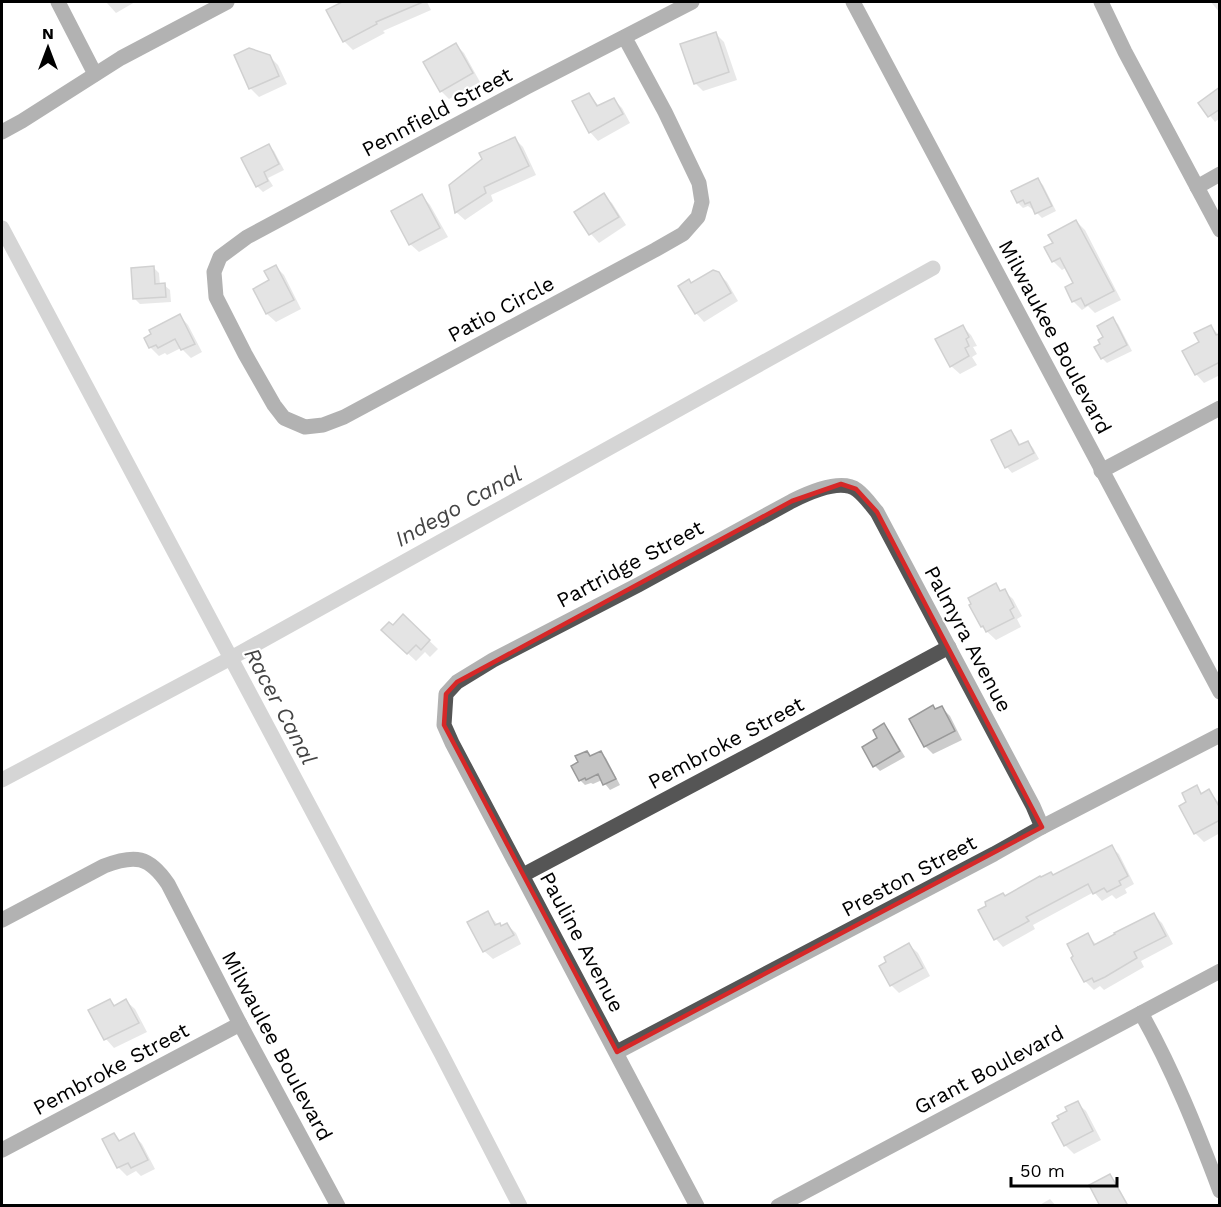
<svg xmlns="http://www.w3.org/2000/svg" width="1221" height="1207" viewBox="0 0 1221 1207" font-family="'Work Sans',sans-serif">
  <rect width="100%" height="100%" fill="#fff"/>
  <g fill="#0003">
    <path d="M106,2H135L116,13Z"/>
    <path d="M346,2H427L431,10L383,31L385,33L353,50L344,41L328,10Z"/>
    <path d="M1211,2H1220V13Z"/>
    <path d="M715,33L724,42L737,80L703,91L695,83Z"/>
    <path d="M456,45L464,53L480,82L449,99L441,91Z"/>
    <path d="M269,56L278,65L287,84L259,97L250,88Z"/>
    <path d="M1220,89V118L1215,122L1200,103Z"/>
    <path d="M589,95L599,106L614,100L622,108L630,123L598,141L590,132Z"/>
    <path d="M515,139L523,147L536,175L491,195L493,201L465,220L456,212L450,185Z"/>
    <path d="M268,145L274,151L284,170L268,178L273,186L263,192L257,186Z"/>
    <path d="M1038,180L1043,185L1056,211L1042,218L1037,213L1034,208L1032,209L1028,206L1023,208L1018,203L1013,192Z"/>
    <path d="M603,195L612,203L626,225L599,243L591,234L576,212Z"/>
    <path d="M422,196L430,205L448,237L419,252L410,244Z"/>
    <path d="M1076,221L1085,230L1121,300L1095,313L1088,306L1082,310L1073,301L1075,283L1067,267L1062,270L1053,261L1055,243Z"/>
    <path d="M276,267L284,275L301,309L276,322L267,314L255,289L271,281Z"/>
    <path d="M154,268L159,273L160,285H164L170,290L171,302L140,304L135,299Z"/>
    <path d="M718,273L727,282L738,301L704,322L696,313L692,284Z"/>
    <path d="M180,316L188,325L202,352L191,358L181,348L167,355L165,353L159,356L150,347L146,339Z"/>
    <path d="M1112,319L1118,324L1132,351L1107,363L1102,358V344Z"/>
    <path d="M962,326L971,335L977,346L973,347L977,354L972,357L977,365L960,374L951,366Z"/>
    <path d="M1211,327L1220,336V375L1204,383L1196,374L1201,343Z"/>
    <path d="M1011,431L1016,437L1021,446L1028,442L1033,448L1039,459L1012,473L1007,467L993,441Z"/>
    <path d="M995,585L1002,592L1004,591L1013,599L1022,616L1017,619L1021,627L996,640L982,627Z"/>
    <path d="M403,616L438,649L430,657L425,652L416,661L383,630L393,627Z"/>
    <path d="M942,708L950,716L962,740L933,754L925,746L936,711Z"/>
    <path d="M884,725L889,730L905,757L880,771L875,766Z"/>
    <path d="M587,752L592,757L601,753L606,758L620,785L610,790L602,780L593,784L591,783L585,785L580,780V763Z"/>
    <path d="M1196,787L1203,794L1209,791L1220,804V833L1204,842L1195,833L1189,802Z"/>
    <path d="M1111,847L1119,854L1134,884L1125,889L1127,893L1116,899L1112,895L1102,901L1094,892L1033,925L1035,929L1003,947L996,939L1005,897L1053,876Z"/>
    <path d="M487,912L498,925L502,927L507,925L516,933L521,944L493,959L484,951Z"/>
    <path d="M1153,914L1162,923L1173,944L1141,961L1144,967L1104,990L1100,986L1094,990L1085,981L1073,958L1087,935L1097,945Z"/>
    <path d="M909,945L918,953L930,976L899,993L891,985Z"/>
    <path d="M110,1001L116,1006L126,1001L135,1009L147,1032L114,1048L106,1039L90,1011Z"/>
    <path d="M1077,1103L1086,1111L1101,1140L1074,1154L1065,1145L1069,1111Z"/>
    <path d="M114,1135L121,1142L134,1135L142,1144L155,1169L141,1176L136,1171L127,1176L118,1167L104,1140Z"/>
    <path d="M1110,1176L1115,1181L1129,1206H1102Z"/>
    <path d="M1050,1199L1056,1206H1038Z"/>
  </g>
  <g fill="none" stroke-linecap="round" stroke-linejoin="round">
    <g stroke="#a3a3a3" stroke-width="15">
      <path d="M2,228L441,1053L520,1206"/>
      <path d="M2,780L231,658L933,268"/>
    </g>
  </g>
  <g fill="#c4c4c4" stroke="#999" stroke-width="1.5">
    <path d="M342,2H423L376,22L377,24L343,42L326,10Z"/>
    <path d="M716,32L729,72L694,84L680,44Z"/>
    <path d="M456,43L473,73L440,92L423,62Z"/>
    <path d="M249,48L270,55L279,76L249,89L234,55Z"/>
    <path d="M1220,87V109L1208,117L1198,103Z"/>
    <path d="M589,93L597,106L614,98L623,114L589,133L572,101Z"/>
    <path d="M515,137L529,166L484,187L486,193L455,213L449,185L482,159L479,153Z"/>
    <path d="M269,144L279,164L264,172L268,181L256,187L241,158Z"/>
    <path d="M1038,178L1052,206L1035,214L1030,202L1025,204L1023,200L1017,203L1011,191Z"/>
    <path d="M604,193L619,217L589,235L574,212Z"/>
    <path d="M422,194L440,228L409,245L391,211Z"/>
    <path d="M1076,220L1114,291L1085,306L1081,298L1072,302L1065,287L1073,283L1060,258L1052,262L1044,247L1053,243L1048,235Z"/>
    <path d="M276,265L294,300L266,314L253,289L269,280L264,271Z"/>
    <path d="M154,266L155,284L165,283L166,297L133,299L131,268Z"/>
    <path d="M713,270L719,272L731,293L695,314L678,286L689,279L691,283Z"/>
    <path d="M180,314L195,344L181,350L175,339L158,348L156,345L149,348L144,338L151,334L149,330Z"/>
    <path d="M1113,317L1127,345L1101,359L1094,347L1100,344L1098,340L1103,337L1097,326Z"/>
    <path d="M963,325L969,337L966,339L969,346L965,348L969,356L950,367L935,339Z"/>
    <path d="M1211,325L1216,335L1220,334V362L1195,375L1182,351L1199,342L1194,333Z"/>
    <path d="M1011,430L1019,445L1028,441L1034,453L1005,468L991,440Z"/>
    <path d="M996,583L1000,591L1005,589L1014,607L1010,610L1014,618L986,632L983,626L981,627L969,605L971,604L968,598Z"/>
    <path d="M403,614L430,640L421,650L416,645L407,654L381,630L389,622L393,625Z"/>
    <path d="M933,705L935,709L942,706L955,731L924,747L909,719Z"/>
    <path d="M884,723L900,751L873,767L862,747L877,738L873,730Z"/>
    <path d="M587,751L590,756L601,751L616,779L603,785L598,774L586,780L585,778L579,781L571,766L578,762L575,756Z"/>
    <path d="M1197,785L1201,794L1209,789L1220,808V820L1194,834L1179,806L1186,802L1182,793Z"/>
    <path d="M1112,845L1128,876L1119,881L1121,885L1107,892L1104,888L1093,894L1088,884L1026,917L1029,921L994,940L978,910L986,906L985,902L1003,893L1005,896L1040,876L1041,877L1051,872L1053,875Z"/>
    <path d="M488,911L495,925L500,923L501,926L507,923L514,935L483,952L467,922Z"/>
    <path d="M1154,913L1166,936L1134,952L1137,958L1105,977L1094,982L1092,978L1084,982L1071,958L1073,956L1067,944L1088,933L1094,945L1115,934L1114,933Z"/>
    <path d="M909,943L923,968L890,986L879,966L886,962L884,957Z"/>
    <path d="M110,999L114,1006L126,999L139,1023L104,1040L88,1010Z"/>
    <path d="M1078,1101L1093,1131L1064,1146L1052,1123L1059,1119L1057,1116L1067,1111L1065,1107Z"/>
    <path d="M114,1133L119,1141L134,1133L148,1160L131,1168L128,1163L117,1168L102,1139Z"/>
    <path d="M1110,1174L1128,1206H1100L1089,1185Z"/>
  </g>
  <g fill="none" stroke-linecap="round" stroke-linejoin="round">
    <g stroke="#555" stroke-width="15">
      <path d="M58,2L95,74"/>
      <path d="M853,2L1220,692"/>
      <path d="M1101,2L1125,52L1220,230"/>
      <path d="M625,38L665,112L699,183L702,202L698,217L683,234L655,250L344,417L323,425L305,427L284,418L274,405L245,354L216,297L214,272L220,257L247,237L527,87L692,2"/>
      <path d="M2,132L22,121L121,58L227,2"/>
      <path d="M1197,187L1220,174"/>
      <path d="M1101,471L1220,408"/>
      <path d="M523,875L766,746L949,647"/>
      <path d="M2,920L104,866C135,854 149,856 168,884L240,1024L338,1206"/>
      <path d="M1141,1013C1173,1070 1197,1130 1220,1191"/>
      <path d="M617,1052L994,854L1042,827L1220,735"/>
      <path d="M2,1150L240,1024"/>
      <path d="M697,1206L452,743L444,725L446,694L457,682L493,660L638,585L792,501C808,493 841,478 857,490C865,496 871,505 877,512L1033,806L1042,827"/>
      <path d="M778,1206L1220,971"/>
    </g>
  </g>
  <path d="M0 0H1221V1207H0ZM841,484L856,489L877,512L1042,827L617,1052L444,725L446,694L457,682L792,501Z" fill="#fff" fill-opacity=".55" fill-rule="evenodd"/>
  <path fill="none" stroke="#d62828" stroke-width="4.5" stroke-linejoin="round" d="M841,484L856,489L877,512L1042,827L617,1052L444,725L446,694L457,682L792,501Z"/>
  <g text-anchor="middle" stroke-width="4.5" stroke-linejoin="round" paint-order="stroke">
    <g font-size="21" fill="#000" stroke="#fff">
      <text transform="translate(437 112) rotate(-28)" y="7">Pennfield Street</text>
      <text transform="translate(501 309) rotate(-28)" y="7">Patio Circle</text>
      <text transform="translate(1055 337) rotate(62)" y="7">Milwaukee Boulevard</text>
      <text transform="translate(630 564) rotate(-28)" y="7">Partridge Street</text>
      <text transform="translate(968 639) rotate(62)" y="7">Palmyra Avenue</text>
      <text transform="translate(726 743) rotate(-28)" y="7">Pembroke Street</text>
      <text transform="translate(909 876) rotate(-28)" y="7">Preston Street</text>
      <text transform="translate(582 942) rotate(62)" y="7">Pauline Avenue</text>
      <text transform="translate(277 1046) rotate(62)" y="7">Milwaulee Boulevard</text>
      <text transform="translate(111 1069) rotate(-28)" y="7">Pembroke Street</text>
      <text transform="translate(989 1070) rotate(-28)" y="7">Grant Boulevard</text>
    </g>
    <g font-size="22" font-style="italic" fill="#444" stroke="#fff">
      <text transform="translate(458 506) rotate(-29)" y="8">Indego Canal</text>
      <text transform="translate(281 706) rotate(62)" y="8">Racer Canal</text>
    </g>
  </g>
  <rect width="1221" height="1207" fill="none" stroke="#000000" stroke-width="6"/>
  <g transform="translate(48 48)" stroke="#ffffff" stroke-width="4.5" paint-order="stroke">
  <path d="M0-4.5L10 22L0 15L-10 22Z" fill="#000000"/>
  <text y="-9" font-size="16" font-weight="bold" text-anchor="middle" fill="#000000">N</text>
  </g>
  <path d="M1011 1177v9h106v-9" fill="none" stroke="#000000" stroke-width="3"/>
  <text x="1020" y="1177" font-size="18" fill="#000000" stroke="#ffffff" stroke-width="4.5" paint-order="stroke">50 m</text>
</svg>
